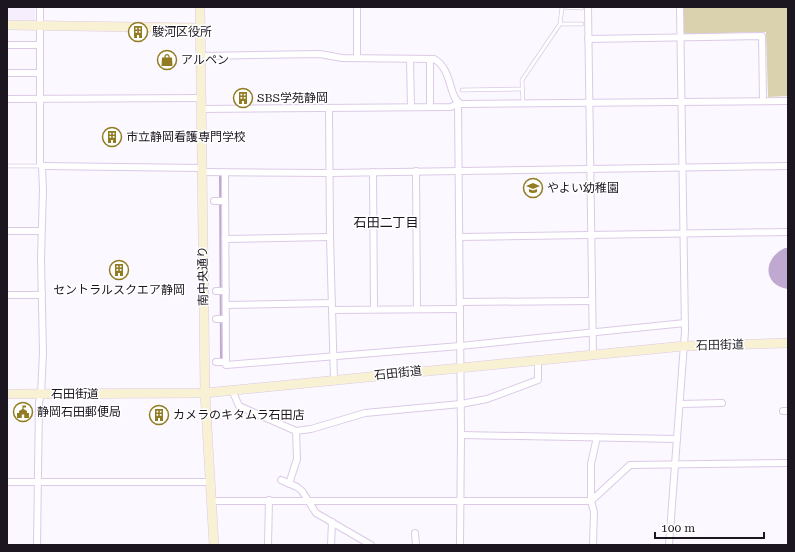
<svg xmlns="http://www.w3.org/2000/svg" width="795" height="552" viewBox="0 0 795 552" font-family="'Roboto Serif','Noto Sans JP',serif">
  <rect width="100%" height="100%" fill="#fcf8ff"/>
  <rect fill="#f7eefd" x="7" y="7" width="28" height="14"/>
  <path fill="#dad1ae" d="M683,7H788V96L768,97L766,32L684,34Z"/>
  <path fill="#c0a9d0" d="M785,248H788V289C762,285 763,258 785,248Z"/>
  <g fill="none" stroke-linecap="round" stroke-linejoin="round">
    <path stroke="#c0a9d0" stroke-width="2" d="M220,176L221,359"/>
    <defs>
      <g id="lane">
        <path d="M562,7L582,8"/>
        <path d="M560,24H582"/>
        <path d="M462,90L522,89"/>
        <path d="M523,103L522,80L560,24L562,7"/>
        <path d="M7,166H42"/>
      </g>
      <g id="street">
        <path d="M588,7L593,355"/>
        <path d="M588,39L762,36L763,101"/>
        <path d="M7,45H39"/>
        <path d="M200,56L320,54L342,58L434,59C453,69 448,98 461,104L788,101"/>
        <path d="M357,58V7"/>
        <path d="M410,59L411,107"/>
        <path d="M7,73H39"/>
        <path d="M7,99L201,98"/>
        <path d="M458,103L461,435L460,545"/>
        <path d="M430,107V59"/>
        <path d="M201,109L451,107L458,103"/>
        <path d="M329,109L330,237L334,380"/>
        <path d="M42,166L201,168"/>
        <path d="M416,171L417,309"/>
        <path d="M201,172L330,173L788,166"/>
        <path d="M373,172L374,309"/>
        <path d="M225,173L226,365L460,346L685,323"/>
        <path d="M214,201H225"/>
        <path d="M7,231H41"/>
        <path d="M459,237L788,232"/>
        <path d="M225,239L330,237"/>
        <path d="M216,291H226"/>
        <path d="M7,295H42"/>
        <path d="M460,302L592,301"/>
        <path d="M226,305L331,303"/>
        <path d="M332,310L460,309"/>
        <path d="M216,319H226"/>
        <path d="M216,362H226"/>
        <path d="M232,390L239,406L296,431L311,429L365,413L461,404L487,399L538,380V360"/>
        <path d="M680,404L722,403"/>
        <path d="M783,411H788"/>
        <path d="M461,435L677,439"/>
        <path d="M281,480L297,487L302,491L316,513L371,545"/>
        <path d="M7,482H210"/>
        <path d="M289,484L297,459L296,431"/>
        <path d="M211,501H591L630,465L788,463"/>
        <path d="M415,533L416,545"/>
        <path d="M37,545L39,402L41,394L43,353L41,258L43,190L42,166L40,163V7"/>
        <path d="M268,545L269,500"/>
        <path d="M331,545L332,522"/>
        <path d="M593,545L594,512L591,501V464L597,437"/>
        <path d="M669,545L685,331L680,7"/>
      </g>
      <g id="secondary">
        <path d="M200,7L205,393L214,545"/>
        <path d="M7,25L200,28"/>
        <path d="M7,394L205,393L684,346L788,343"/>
      </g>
    </defs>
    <use href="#lane" stroke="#dccae8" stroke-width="4.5"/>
    <use href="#street" stroke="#dccae8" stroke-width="8"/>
    <use href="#secondary" stroke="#dccae8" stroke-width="10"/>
    <use href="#lane" stroke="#fff" stroke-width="3"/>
    <use href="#street" stroke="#fff" stroke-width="6"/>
    <use href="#secondary" stroke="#f8f1d4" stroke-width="9"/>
  </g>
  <defs>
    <symbol id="building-ring" viewBox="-11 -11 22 22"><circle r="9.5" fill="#fff" stroke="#917c23" stroke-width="1.5"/><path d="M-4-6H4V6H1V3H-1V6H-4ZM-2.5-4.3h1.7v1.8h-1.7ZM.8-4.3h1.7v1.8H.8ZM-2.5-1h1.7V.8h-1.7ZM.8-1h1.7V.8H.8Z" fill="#917c23"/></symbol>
    <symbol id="shop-ring" viewBox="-11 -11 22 22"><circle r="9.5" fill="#fff" stroke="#917c23" stroke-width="1.5"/><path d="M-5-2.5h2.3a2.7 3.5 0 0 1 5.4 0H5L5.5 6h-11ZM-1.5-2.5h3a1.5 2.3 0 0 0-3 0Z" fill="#917c23"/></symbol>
    <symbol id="school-ring" viewBox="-11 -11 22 22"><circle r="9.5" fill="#fff" stroke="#917c23" stroke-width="1.5"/><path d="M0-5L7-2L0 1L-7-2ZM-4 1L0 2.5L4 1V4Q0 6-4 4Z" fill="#917c23"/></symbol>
    <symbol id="civic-ring" viewBox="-11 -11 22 22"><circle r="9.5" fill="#fff" stroke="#917c23" stroke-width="1.5"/><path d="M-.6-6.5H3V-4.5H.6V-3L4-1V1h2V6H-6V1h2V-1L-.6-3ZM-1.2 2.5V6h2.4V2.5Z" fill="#917c23"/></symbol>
  </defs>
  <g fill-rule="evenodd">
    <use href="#building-ring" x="127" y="21" width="22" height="22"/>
    <use href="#shop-ring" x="156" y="49" width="22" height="22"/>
    <use href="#building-ring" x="232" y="87" width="22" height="22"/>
    <use href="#building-ring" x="101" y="126" width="22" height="22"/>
    <use href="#school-ring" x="522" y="177" width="22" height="22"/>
    <use href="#building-ring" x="108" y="259" width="22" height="22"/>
    <use href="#civic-ring" x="12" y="401" width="22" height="22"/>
    <use href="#building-ring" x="148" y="404" width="22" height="22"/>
  </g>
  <g text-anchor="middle" stroke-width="3" stroke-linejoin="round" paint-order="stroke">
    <g font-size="12" fill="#1c1620" stroke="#fff" text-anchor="start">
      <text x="152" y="36">駿河区役所</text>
      <text x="181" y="64">アルペン</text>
      <text x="257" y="102">SBS学苑静岡</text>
      <text x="126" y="141">市立静岡看護専門学校</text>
      <text x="547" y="192">やよい幼稚園</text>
      <text x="119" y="294" text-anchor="middle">セントラルスクエア静岡</text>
      <text x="37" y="416">静岡石田郵便局</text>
      <text x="173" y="419">カメラのキタムラ石田店</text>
    </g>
    <g font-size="12" fill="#1c1620" stroke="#fff">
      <text transform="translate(203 276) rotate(-91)" y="4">南中央通り</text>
      <text transform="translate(720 345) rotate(-1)" y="4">石田街道</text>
      <text transform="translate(398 373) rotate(-6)" y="4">石田街道</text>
      <text x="75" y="398">石田街道</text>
    </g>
    <g font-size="13" fill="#1c1620" stroke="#fff">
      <text x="386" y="227">石田二丁目</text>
    </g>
  </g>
  <rect width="795" height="552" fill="none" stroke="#1c1620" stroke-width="16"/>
  <path d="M655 532v6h109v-6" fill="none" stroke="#1c1620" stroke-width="2"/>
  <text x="661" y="532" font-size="12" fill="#1c1620" stroke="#ffffff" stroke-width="3" paint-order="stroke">100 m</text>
</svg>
